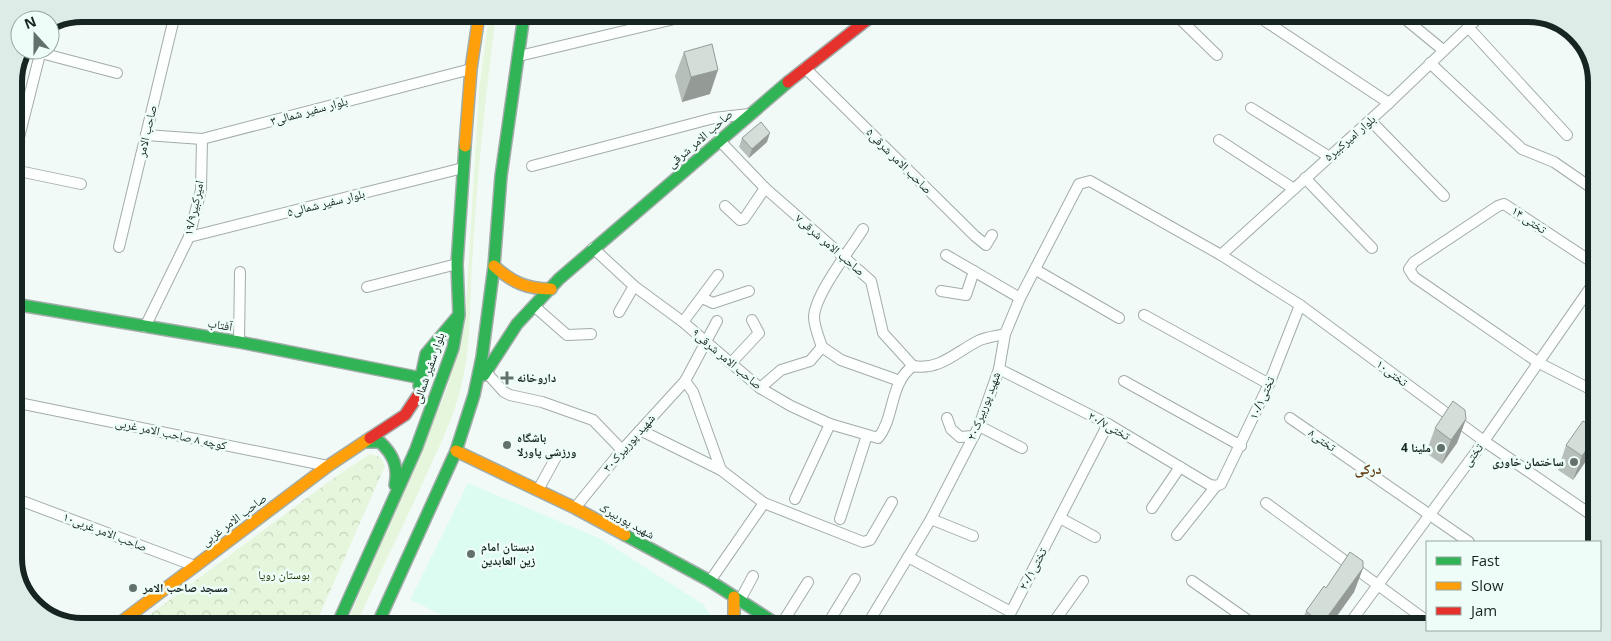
<svg xmlns="http://www.w3.org/2000/svg" width="1611" height="641" viewBox="0 0 1611 641" font-family="'Open Sans','Noto Naskh Arabic',sans-serif">
  <defs>
    <pattern id="park-crowns" width="20" height="18" patternUnits="userSpaceOnUse" patternTransform="scale(1.25)"><rect width="20" height="18" fill="#e6f6dc"/><path d="M2 6a3 3 0 1 1 6 0M12 15a3 3 0 1 1 6 0" fill="none" stroke="#c5d3bc"/></pattern>
  </defs>
  <rect width="100%" height="100%" fill="#f2faf7"/>
  <path fill="#dcfbf1" d="M468,483L601,539L704,605L713,620V624H463L410,600Z"/>
  <path fill="#e6f6dc" d="M489,15H496C485,98 477,181 472,264C469,311 472,348 459,395C452,420 440,445 429,469C406,521 380,571 357,623H347L446,391L465,323L479,90Z"/>
  <path fill="url(#park-crowns)" d="M370,454L380,457L385,466L316,623L140,622L331,480Z"/>
  <g fill="none" stroke-linecap="round" stroke-linejoin="round">
    <defs>
      <g id="street">
        <path d="M1179,18L1217,55"/>
        <path d="M1404,18L1443,50"/>
        <path d="M1265,21L1389,103"/>
        <path d="M1468,27L1567,135"/>
        <path d="M41,53L117,73"/>
        <path d="M519,56L687,16"/>
        <path d="M1430,63L1522,149L1554,162L1596,191"/>
        <path d="M805,68L975,236L986,245L992,235"/>
        <path d="M14,99L28,101"/>
        <path d="M1251,108L1328,156"/>
        <path d="M1370,120L1444,196"/>
        <path d="M146,135L202,139L471,69"/>
        <path d="M719,140L765,188L871,281L883,333L913,366"/>
        <path d="M1219,140L1294,189"/>
        <path d="M14,157L41,50"/>
        <path d="M532,166L714,118L749,114"/>
        <path d="M14,170L81,184"/>
        <path d="M1305,178L1372,248"/>
        <path d="M725,206L740,220L744,219L765,188"/>
        <path d="M863,229C850,250 815,294 814,317C814,326 819,338 822,347L841,360L900,381"/>
        <path d="M189,237L463,168"/>
        <path d="M119,247L175,14"/>
        <path d="M593,248L634,286L683,322L760,388L791,406L830,424L878,438C895,418 889,383 913,366"/>
        <path d="M946,255L1020,298"/>
        <path d="M1221,255L1389,103L1477,19"/>
        <path d="M1036,270L1119,318"/>
        <path d="M367,287L457,264"/>
        <path d="M941,291L966,295L974,271"/>
        <path d="M702,298L713,303L749,291"/>
        <path d="M534,306L567,335L591,334"/>
        <path d="M619,312L634,286"/>
        <path d="M1144,315L1269,384"/>
        <path d="M683,322L718,275"/>
        <path d="M145,327L189,237L201,190L202,139"/>
        <path d="M239,342L240,272"/>
        <path d="M731,363L759,333L752,320"/>
        <path d="M913,366C939,371 956,352 978,341C986,337 997,336 1005,334"/>
        <path d="M999,369L1108,424L1210,485L1216,486"/>
        <path d="M486,372L504,392L510,395L542,402L593,420L622,450"/>
        <path d="M685,381L693,392L721,470"/>
        <path d="M1124,381L1241,446"/>
        <path d="M760,388L781,370L810,361L822,347"/>
        <path d="M1594,391L1539,363L1414,277L1409,269L1414,262L1498,206L1504,204L1595,264"/>
        <path d="M14,402L328,466"/>
        <path d="M947,418L951,429L960,437L974,436"/>
        <path d="M1290,418L1469,542"/>
        <path d="M979,426L1022,448"/>
        <path d="M640,430L721,470L764,503L863,542L870,540L892,502"/>
        <path d="M14,483L19,484L14,498"/>
        <path d="M538,490L556,457"/>
        <path d="M14,498L195,566"/>
        <path d="M795,499L830,424"/>
        <path d="M1266,503L1427,621"/>
        <path d="M575,508L622,450L685,381L717,321"/>
        <path d="M1152,508L1180,467"/>
        <path d="M1060,518L1095,537"/>
        <path d="M840,519L867,435"/>
        <path d="M931,519L973,536"/>
        <path d="M1177,535L1216,486L1221,484L1269,384L1300,305"/>
        <path d="M908,557L1011,612L1108,424"/>
        <path d="M710,581L764,503"/>
        <path d="M1192,581L1256,626"/>
        <path d="M740,600L753,576"/>
        <path d="M781,625L808,582"/>
        <path d="M827,625L855,579"/>
        <path d="M867,625L931,519L979,426L999,369L1005,334L1020,298L1079,184L1090,181L1221,255L1300,305L1484,441L1593,516"/>
        <path d="M1051,626L1083,581"/>
        <path d="M1347,627L1484,441L1595,281"/>
      </g>
      <g id="fast">
        <path d="M14,304L239,342L421,378"/>
        <path d="M484,375L517,324L559,279L788,82"/>
        <path d="M419,386L426,354L458,316"/>
        <path d="M366,442H380C393,454 399,467 395,485"/>
        <path d="M625,535L710,581L778,625"/>
        <path d="M338,623L416,449L453,348L459,315L457,264L465,146"/>
        <path d="M378,623L456,451L474,395L482,357L494,266L501,176L524,15"/>
      </g>
      <g id="slow">
        <path d="M465,146L471,69L479,15"/>
        <path d="M494,266C512,282 526,289 551,289"/>
        <path d="M456,451L575,508L625,535"/>
        <path d="M734,597V624"/>
        <path d="M121,622L328,466L370,438"/>
      </g>
      <g id="jam">
        <path d="M788,82L872,16"/>
        <path d="M370,438L405,415L417,397"/>
      </g>
    </defs>
    <use href="#street" stroke="#a2aca9" stroke-width="12"/>
    <use href="#fast" stroke="#a2aca9" stroke-width="14"/>
    <use href="#slow" stroke="#a2aca9" stroke-width="14"/>
    <use href="#jam" stroke="#a2aca9" stroke-width="14"/>
    <use href="#street" stroke="#fdfefe" stroke-width="10"/>
    <use href="#fast" stroke="#30b455" stroke-width="11"/>
    <use href="#slow" stroke="#ff9f0a" stroke-width="11"/>
    <use href="#jam" stroke="#e5322d" stroke-width="11"/>
  </g>
  <g fill="#b6bfba">
    <path d="M131,14H148L146,18Z"/>
    <path d="M684,52L710,94L682,102L675,76Z"/>
    <path d="M742,138L767,142L749,158L739,147Z"/>
    <path d="M1466,419L1457,443L1442,464L1426,453L1435,428Z"/>
    <path d="M1594,428V445L1590,455L1573,480L1558,470L1566,445Z"/>
    <path d="M1363,568L1354,592L1329,627L1300,626L1306,611L1326,588Z"/>
  </g>
  <g fill="#949b97">
    <path d="M718,70L710,94L682,102L691,77Z"/>
    <path d="M770,133L767,142L749,158L752,149Z"/>
    <path d="M1466,419L1457,443L1442,464L1451,440Z"/>
    <path d="M1594,439V445L1590,455L1573,480L1582,456Z"/>
    <path d="M1363,568L1354,592L1329,627H1320Z"/>
  </g>
  <g fill="#d4ded8" stroke="#949b97">
    <path d="M712,44L718,70L691,77L684,52Z"/>
    <path d="M761,122L770,133L752,149L742,138Z"/>
    <path d="M1453,401L1465,410L1466,419L1451,440L1435,428Z"/>
    <path d="M1583,421L1594,428V439L1582,456L1566,445Z"/>
    <path d="M1350,552L1363,561V568L1320,627H1319L1310,619L1312,616L1306,611L1324,586L1326,588Z"/>
  </g>
  <g fill="#63706c" stroke="#eefdf8" stroke-width="2">
    <path d="M504.5 370.5h5v5h5v5h-5v5h-5v-5h-5v-5h5z"/>
    <circle cx="507" cy="445" r="5"/>
    <circle cx="1441" cy="448" r="5"/>
    <circle cx="1574" cy="462" r="5"/>
    <circle cx="471" cy="554" r="5"/>
    <circle cx="133" cy="588" r="5"/>
  </g>
  <g text-anchor="middle" stroke-width="5" stroke-linejoin="round" paint-order="stroke">
    <g font-size="12" fill="#162521" stroke="#eefdf8">
      <text transform="translate(309 111) rotate(-15)" y="4">بلوار سفیر شمالی۳</text>
      <text transform="translate(147 131) rotate(-77)" y="4">صاحب الامر</text>
      <text transform="translate(1350 138) rotate(-41)" y="4">بلوار امیرکبیر۵</text>
      <text transform="translate(700 139) rotate(-41)" y="4">صاحب الامر شرقی</text>
      <text transform="translate(899 161) rotate(45)" y="4">صاحب الامر شرقی۵</text>
      <text transform="translate(326 203) rotate(-14)" y="4">بلوار سفیر شمالی۵</text>
      <text transform="translate(194 208) rotate(-78)" y="4">امیرکبیر۱۹/۹</text>
      <text transform="translate(1529 220) rotate(34)" y="4">تختی ۱۴</text>
      <text transform="translate(830 245) rotate(41)" y="4">صاحب الامر شرقی۷</text>
      <text transform="translate(220 325) rotate(9)" y="4">آفتاب</text>
      <text transform="translate(727 359) rotate(40)" y="4">صاحب الامر شرقی۹</text>
      <text transform="translate(429 368) rotate(-71)" y="4">بلوار سفیر شمالی</text>
      <text transform="translate(1392 373) rotate(37)" y="4">تختی۱۰</text>
      <text transform="translate(1262 398) rotate(-66)" y="4">تختی۱۰/۱</text>
      <text transform="translate(984 406) rotate(-69)" y="4">شهید پوربیرک۲۰</text>
      <text transform="translate(1109 426) rotate(29)" y="4">تختی۲۰/۷</text>
      <text transform="translate(171 434) rotate(12)" y="4">کوچه ۸ صاحب الامر غربی</text>
      <text transform="translate(1322 440) rotate(35)" y="4">تختی۸</text>
      <text transform="translate(629 443) rotate(-49)" y="4">شهید پوربیرک۳۰</text>
      <text transform="translate(1473 455) rotate(-53)" y="4">تختی</text>
      <text transform="translate(234 520) rotate(-37)" y="4">صاحب الامر غربی</text>
      <text transform="translate(627 521) rotate(29)" y="4">شهید پوربیرک</text>
      <text transform="translate(105 532) rotate(21)" y="4">صاحب الامر غربی۱۰</text>
      <text transform="translate(1033 569) rotate(-62)" y="4">تختی۲۰/۱</text>
    </g>
    <g font-size="12" font-weight="bold" fill="#162521" stroke="#eefdf8" text-anchor="start">
      <text x="517" y="382">داروخانه</text>
      <text x="517" y="442">باشگاه<tspan x="517" dy="14">ورزشی پاورلا</tspan></text>
      <text x="1431" y="452" text-anchor="end">ملینا 4</text>
      <text x="1564" y="466" text-anchor="end">ساختمان خاوری</text>
      <text x="481" y="551">دبستان امام<tspan x="481" dy="14">زین العابدین</tspan></text>
      <text x="143" y="592">مسجد صاحب الامر</text>
    </g>
    <g font-size="12" fill="#223702" stroke="#eefdf8">
      <text x="284" y="579">بوستان رویا</text>
    </g>
    <g font-size="14" font-weight="bold" fill="#663c13" stroke="#eefdf8">
      <text x="1368" y="474">درکی</text>
    </g>
  </g>
  <path d="M0 0H1611V641H0ZM82 22H1528A60 60 0 0 1 1588 82V558A60 60 0 0 1 1528 618H82A60 60 0 0 1 22 558V82A60 60 0 0 1 82 22Z" fill="#ddece7" fill-rule="evenodd"/>
  <path fill="none" stroke="#162521" stroke-width="6" d="M82 22H1528A60 60 0 0 1 1588 82V558A60 60 0 0 1 1528 618H82A60 60 0 0 1 22 558V82A60 60 0 0 1 82 22Z"/>
  <rect x="1426" y="541" width="175" height="90" fill="#eefdf8" stroke="#98a7a2"/>
  <rect x="1436" y="557" width="25" height="8" fill="#30b455" stroke="#98a7a2"/>
  <text x="1471" y="566" font-size="15" fill="#162521">Fast</text>
  <rect x="1436" y="582" width="25" height="8" fill="#ff9f0a" stroke="#98a7a2"/>
  <text x="1471" y="591" font-size="15" fill="#162521">Slow</text>
  <rect x="1436" y="607" width="25" height="8" fill="#e5322d" stroke="#98a7a2"/>
  <text x="1471" y="616" font-size="15" fill="#162521">Jam</text>
  <g transform="translate(35 35) rotate(339)"><circle r="24" fill="#eefdf8" stroke="#98a7a2"/>
  <path d="M0-4L9 19L0 12L-9 19Z" fill="#63706c"/>
  <text y="-8" font-size="14" font-weight="bold" text-anchor="middle" fill="#162521">N</text>
  </g>
</svg>
